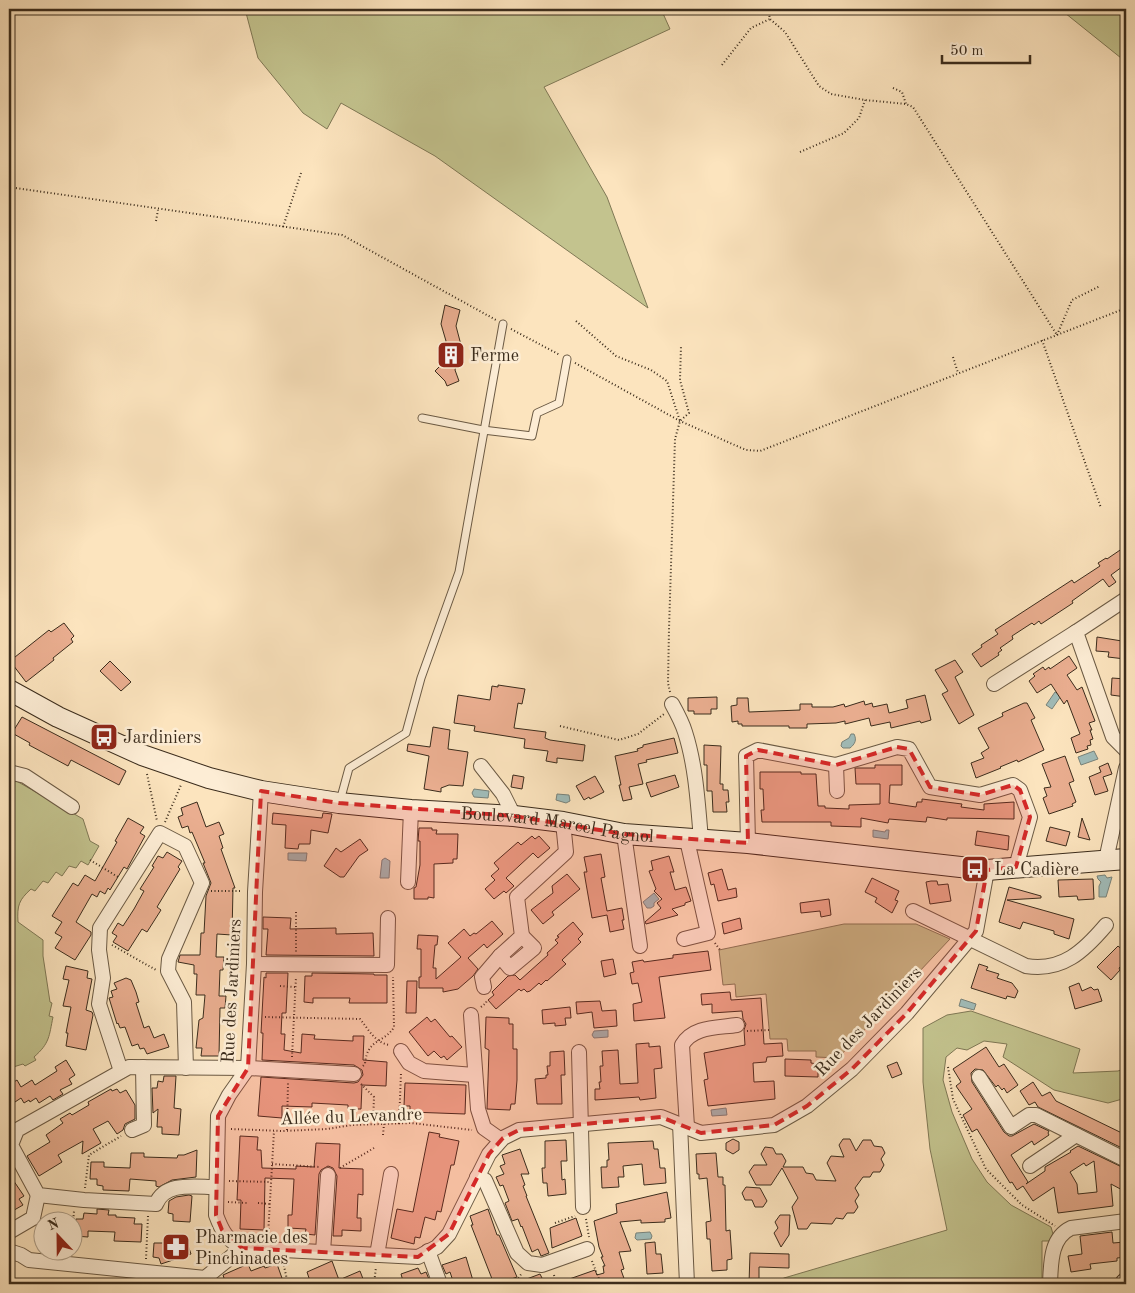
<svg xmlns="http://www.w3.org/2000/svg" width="1135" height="1293" viewBox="0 0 1135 1293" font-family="'Old Standard TT',serif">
  <rect width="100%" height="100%" fill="#fce4be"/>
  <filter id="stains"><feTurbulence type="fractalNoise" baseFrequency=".004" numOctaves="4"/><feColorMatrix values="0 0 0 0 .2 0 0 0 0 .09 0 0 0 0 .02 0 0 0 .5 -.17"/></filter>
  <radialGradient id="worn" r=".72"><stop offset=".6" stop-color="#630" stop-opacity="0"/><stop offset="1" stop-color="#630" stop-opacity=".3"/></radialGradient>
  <g fill="#c3c38e" stroke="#7f7855">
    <path d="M245,9H661L670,29L544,87L607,197L648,308L435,156L341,103L327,129L303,113L258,58Z"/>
    <path d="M1060,9H1126V62Z"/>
    <path d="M9,778L13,779L83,819L90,841L99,846L88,865L81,861L76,868L69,866L62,876L56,872L48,883L43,881L35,891L31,889C19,900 17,905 18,922L43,940V956L50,1002L52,1003L49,1016L53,1017C49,1036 50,1043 34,1057L36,1060L25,1066L23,1064L10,1068H9Z"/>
    <path d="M844,924H916L950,939L838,1058L816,1057V1051H788L787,1039H770L766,994L736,997L735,984L723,985L719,950Z"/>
    <path d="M971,1011L1080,1049L1073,1073L1118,1071L1126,1068V1098L1108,1103L1054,1090L1003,1057L1007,1044L984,1041L967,1050L957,1048L946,1057L943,1080L952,1112L972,1159L987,1182L1011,1205L1051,1227L1053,1234L1049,1241H1042V1284H773L784,1278L947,1230L930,1149L923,1082V1028L947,1015Z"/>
  </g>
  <g fill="#a1bdba" stroke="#78837b">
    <path d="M1055,692L1061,696L1052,709L1046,705Z"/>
    <path d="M851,734H854C857,740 855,744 850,748H843L841,746L842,742L849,738Z"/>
    <path d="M1094,751L1098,759L1081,765L1078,757Z"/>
    <path d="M474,789L489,791L488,798L474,797L472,793Z"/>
    <path d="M557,794L569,795L570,801L566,803L556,800Z"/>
    <path d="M873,830L885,832L886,830H889L888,839L873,837Z"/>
    <path d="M288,853H307L306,861L288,860Z"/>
    <path d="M385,858L390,861L389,878H380L382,860Z"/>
    <path d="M1105,875L1107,878L1112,877L1106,897H1099V886L1101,882L1098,879L1097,876Z"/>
    <path d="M654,893L659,899L654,903V906L651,908H647L643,902Z"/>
    <path d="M961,999L976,1004L974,1010L959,1006Z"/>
    <path d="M608,1030V1037L594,1038L592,1035L594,1031Z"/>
    <path d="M726,1108L727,1115L712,1116L711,1110Z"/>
    <path d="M650,1232L652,1236L651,1239L637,1240L635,1238L636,1233Z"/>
  </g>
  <g fill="#eaae90" stroke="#3b2c1c" fill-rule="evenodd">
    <path d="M445,305L460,310L456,326L461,345L455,370L459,381L447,386L445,381L435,371L441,365L446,341L441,324Z"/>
    <path d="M1126,546V564L1111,575L1116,582L1109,587L1103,579L1072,601L1073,603L1041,624L1039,621L1034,625L1032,623L1012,636L1013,639L1000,648L1002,650L998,653L999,655L981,667L972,654L982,647L981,645L998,634L995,630L1072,580L1074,583L1100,566L1098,563L1106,558L1107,559Z"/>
    <path d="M64,623L74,636L71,639L73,642L53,658L54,660L26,682L10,661L49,630L51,632Z"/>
    <path d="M1097,637L1122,641V644H1126L1125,659L1108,657L1109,652L1096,651Z"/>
    <path d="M1069,656L1077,668L1067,675L1077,690L1082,687L1095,721L1089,723L1092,730H1090L1093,739L1090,740L1091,745L1087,746L1088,749L1076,753L1071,738L1080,734L1067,700L1064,704L1051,684L1037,693L1029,681L1035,676L1033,674L1043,667L1045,670L1049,667L1050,669Z"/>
    <path d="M955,660L963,672L955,677L974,715L959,724L942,694L948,691L935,670Z"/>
    <path d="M110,661L131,682L121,691L100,671Z"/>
    <path d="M1112,678L1126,679V697L1111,695Z"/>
    <path d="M498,685L525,689L522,704L518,703L514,728L546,732L545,738L550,740L585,745L583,761L557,758V763L546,761L548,751L524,748L525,739L474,731L475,726L454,723L458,695L490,700L492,686L498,687Z"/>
    <path d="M925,695L931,720L921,723L920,721L891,728L890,722L871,726L869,718L845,724V721L836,723L807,724V728H789V726H742V724H738V721L732,722L731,706L737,705V698H748L749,712L800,710V704H812V707H833L844,704L845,707L864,701L865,705L872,703L873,707L887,704L889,713L908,708L906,700Z"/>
    <path d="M717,697V709H711V714H694V711H688V698Z"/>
    <path d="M1024,703H1027L1035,718L1031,720L1044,750L1018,762L1017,760L1000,767L1001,768L976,778L971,763L984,758L981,753L989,748L978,728L1003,716L1002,713Z"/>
    <path d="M22,717L126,771L119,785L71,760L68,766L29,745L30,743L12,733Z"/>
    <path d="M433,727L450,730L448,749L468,752L463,786L449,785L441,788V792L424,789L429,756L407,751L408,744L430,747Z"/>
    <path d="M674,738L678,753L646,760L647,762L638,764L643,784L629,787L632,799L623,801L619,785H621L615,756L638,751L637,749L643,747V745Z"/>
    <path d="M704,745L721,746L720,784H723V790H728L729,802H726L727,812H713L712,791H707V765H704Z"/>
    <path d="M1065,756L1074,781L1069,783L1076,802L1072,804L1073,806L1049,814L1043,798L1047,796L1044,788L1051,787L1042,764Z"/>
    <path d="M1108,763L1112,774L1103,777L1108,791L1095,795L1089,777L1101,772L1099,767Z"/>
    <path d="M875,765H902V785H890L889,803L916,807L917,802H922V799L962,804L961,807L984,810V804L1014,802V819L947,818V820L927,817L926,822L889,819L888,823L861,818V827L831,826V822H762L761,810H764L763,789H760V772H801V774H816L818,806H825V808L849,809V805L880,804V784H856L855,768H875Z"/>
    <path d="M513,775L524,777L522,789L511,787Z"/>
    <path d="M675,775L679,787L651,797L646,783Z"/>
    <path d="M595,776L604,792L590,799L589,797L584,800L576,786Z"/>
    <path d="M197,802L206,827L219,822L224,834L219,836L223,848L221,849L235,888H233L232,935L217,934L216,957H224L223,970H220L219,996H226L225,1008H220L219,1056H201L202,1048H196L199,1020L203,1018L205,995H196L197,974H194V965L178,962L180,955H200L201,933H204L206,896L211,883L203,863H205L192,832L190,833L188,826L182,828L178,817L183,815L181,808Z"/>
    <path d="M273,813L322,818L323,813L332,814L328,833L311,830L310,844H299L298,849L285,848L286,825L272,824Z"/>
    <path d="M128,818L144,827L140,833L145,836L127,869L124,867L110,890L108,888L105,894L100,891L97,897L92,894L76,922L91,932V935L75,960L55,948L62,937L55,933L62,922L52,916L73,883L78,886L85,875L95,881L117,842L115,841Z"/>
    <path d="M1082,818L1090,840L1078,837Z"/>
    <path d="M1050,827L1070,832L1066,846L1046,841Z"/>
    <path d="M419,828H432V830H437L436,834H458L457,859H453V863L434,864V898L428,897V899H414V888L416,887L420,865V841H418Z"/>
    <path d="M977,831L1009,836L1008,850L975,845Z"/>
    <path d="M532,836L535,839L539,836L550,848L538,858L533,853L506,878L514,886L506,893L504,891L494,899L485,889L495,880L491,876L499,869L494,863L518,842L521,845Z"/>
    <path d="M360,839L368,850L359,856L344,877H340L324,866L336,848L341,852Z"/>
    <path d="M167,852L182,861L178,867L180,869L157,907L161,910L147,932L142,929L128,951L113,942L117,936L112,933L118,923L123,926L134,909L144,891L140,889L154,867L152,866L158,856L163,858Z"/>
    <path d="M601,854L605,877L601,878L607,911L622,908L624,920H622L624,929L610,932L607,915L592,918L584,872H587L584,857Z"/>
    <path d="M669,856L674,872H670L675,890L686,887L691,901L685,903V905L672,909L678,915L646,924L645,922L661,908L657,903L662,899L654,891L656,889L649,871L653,870L651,861Z"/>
    <path d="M722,869L728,890L736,888L737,897L718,901L714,884L711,885L708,873Z"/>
    <path d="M567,874L580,889L552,912L554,915L543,924L531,910L553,893L552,886Z"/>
    <path d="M872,878L899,891L895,900L898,901L892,913L875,902L877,898L865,892Z"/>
    <path d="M1093,879L1094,899L1078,900L1077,896L1059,897L1058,880Z"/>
    <path d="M931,881H937L938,885L948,884L951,901L930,904L926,882Z"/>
    <path d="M1009,887L1041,896V898L1007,900L1074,919L1069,939L1054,934V931L1023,922L1020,929L999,922Z"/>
    <path d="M829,899L831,915L821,917L820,911L801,913L800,903Z"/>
    <path d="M263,917L291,918L290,929L336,928V934L373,933L374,956L266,955L268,929H263Z"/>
    <path d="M740,918L742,929L724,934L722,923Z"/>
    <path d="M492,921L503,934L487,948L484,944L468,958L478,969L473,976L458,989L443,992V988H419V977H421V949H417L418,935L438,936L437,945H435L433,968H436V979L461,957L448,943L464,929L470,936L474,933L476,934Z"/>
    <path d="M573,922L583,934L578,939L581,942L562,960L566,964L547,981L546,980L541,985L539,983L530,991L527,992L524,989L521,991L519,989L496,1009L488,1000L494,995L492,992L508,976L515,975L520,980L548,955L547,953L558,943L555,940L559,937L557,936Z"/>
    <path d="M1118,946L1126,953V961L1119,968L1120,970L1111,980L1097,967Z"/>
    <path d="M708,951L711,970L659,977L665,1018L634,1021L633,1004L642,1002L638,983L632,984L630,973L634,972L632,962L643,960L644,962L673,958V955Z"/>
    <path d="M613,959L616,974L604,977L601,961Z"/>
    <path d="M979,964L988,967L986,970L999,974L997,978L1012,983L1018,991L1015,998L1007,996L1006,999L971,988Z"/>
    <path d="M66,966L88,971L87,978L92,979L86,1010L92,1012L93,1015L86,1050L66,1046L68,1033H66L71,1007L63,1006L69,980L63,979Z"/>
    <path d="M266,973H288L286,1013H282L281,1034H285L284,1050L301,1053L302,1034L315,1035L314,1039L353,1041V1036H364L363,1060L387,1062L386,1086L362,1085L361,1109H348V1105L312,1103V1107L282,1106V1118L258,1116L261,1077L354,1083L358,1082L363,1075L362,1070L354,1065L262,1060L263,1033H261L264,977L266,978Z"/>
    <path d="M312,973L374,974V975H387V1003H349L350,998H313V1003L304,1002L305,976H312Z"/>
    <path d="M126,978L131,980L136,992L139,1002L136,1003L144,1028L149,1026L154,1038L164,1034L169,1047L147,1054L144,1048L140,1049L138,1044L132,1046L125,1027L120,1028L118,1023L117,1024L109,998L113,997L111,991L117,989L114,983Z"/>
    <path d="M407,981H417L416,1013H406Z"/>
    <path d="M1079,983L1082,991L1091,987L1094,990L1098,989L1102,1001L1075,1009L1069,987Z"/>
    <path d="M730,992L731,1000L761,998L764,1044L782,1043L783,1056L767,1057L766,1062L753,1063L754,1082L774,1081L775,1099L708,1106L704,1080L708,1079L704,1053L745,1045L744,1030L746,1024L743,1019L742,1011L712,1013V1004L702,1005L701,994Z"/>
    <path d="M600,1001L602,1011L616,1010L617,1026L594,1028L592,1012L577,1014L576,1002Z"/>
    <path d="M570,1007L571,1018H565L566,1025L555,1026V1023L543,1024L542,1010Z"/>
    <path d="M427,1017L431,1022L435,1019L450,1037L452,1036L462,1047L447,1060L444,1056L441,1058L434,1051L428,1056L409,1032Z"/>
    <path d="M486,1017L509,1018V1024H513V1049H517V1080L515,1104H511L510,1110L487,1109L489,1050L485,1048Z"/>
    <path d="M649,1043V1047L660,1046L662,1068L654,1069L656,1098L640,1100L639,1097L595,1100V1089H600L599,1082H601L600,1066H603L602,1051L618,1050L620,1084L638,1083L636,1044Z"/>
    <path d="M986,1047L999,1067L1004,1064L1018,1085L1007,1093L1004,1088L1002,1090L998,1085L996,1087L983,1070L975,1069L971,1073L972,1082L1004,1132L1009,1136H1012L1034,1124L1049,1131L1048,1133L1049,1135L1034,1145L1032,1141L1011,1155L1028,1182L1026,1184L1045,1171V1167L1071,1152L1070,1151L1078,1146L1126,1169V1192L1111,1184L1113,1206L1058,1213L1054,1187L1033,1201L1023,1186L1017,1190L1012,1182L1010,1183L977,1129L972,1132L963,1115L972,1109L956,1086L961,1082L953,1069ZM1094,1161L1097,1192L1078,1194L1077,1184L1070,1172L1084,1163L1086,1166Z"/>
    <path d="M564,1051L565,1075H561L562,1104H537L535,1079L546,1078V1075H548L547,1066H550V1052Z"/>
    <path d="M785,1059L811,1060V1063L818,1064V1077L785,1076Z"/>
    <path d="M66,1060L75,1075L69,1079L72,1084L60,1090L63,1094L53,1100L50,1096L39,1103L36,1098L30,1102L29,1100L24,1103L21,1098L15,1102L9,1092V1085L17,1080L21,1087L32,1080L35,1085L57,1071L55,1067Z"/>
    <path d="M897,1062L902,1074L892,1078L887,1066Z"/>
    <path d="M164,1076H176L174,1108L181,1109L179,1135L162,1134V1127H157L158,1109L153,1113L152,1088H157L158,1081L163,1082Z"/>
    <path d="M1033,1082L1042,1096L1050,1092L1056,1101L1126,1135V1150L1038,1107L1035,1102L1029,1105L1020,1091Z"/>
    <path d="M405,1083L466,1085L465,1114L410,1112V1106H404Z"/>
    <path d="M111,1089L112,1091L117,1089L120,1093L126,1090L135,1105V1119L125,1124L123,1130L117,1134L108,1121L93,1129L101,1143L82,1154L83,1141L58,1155L62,1162L39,1176L27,1156L50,1142L46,1135L63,1123L60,1119L70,1113L72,1115L89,1105L88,1102Z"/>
    <path d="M429,1132L440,1134L439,1137L459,1141L454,1165H451L441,1212L437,1211L435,1220L425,1217L420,1238L415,1237L414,1244L391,1238L397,1209L413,1212Z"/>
    <path d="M240,1136L258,1137L257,1150H261L262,1168L296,1169V1166L314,1167L316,1143L340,1144L339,1168L363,1169V1195L358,1194L357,1218H361V1231L342,1230V1236H333L337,1176L333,1168L328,1166L321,1170L319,1174L315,1235L305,1234L306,1229L288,1228V1215H292L294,1179L265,1178L264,1230L240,1229L241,1200H237Z"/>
    <path d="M733,1139L739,1142V1150L733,1154L726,1150V1143Z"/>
    <path d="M843,1139H850L856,1151L863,1140H871L874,1146L882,1147L885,1153L881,1159L884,1165L880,1172H873L870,1177H863L855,1188L859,1195L855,1201L858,1207L854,1213H847L843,1219L836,1218L832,1224L811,1223L807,1229H798L792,1207L798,1198L782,1168L771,1185H756L749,1172L754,1165H767L761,1154L765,1147L773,1148L776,1154H782L786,1161L783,1167H803L806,1173L813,1174L816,1180L836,1181L827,1163L831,1156L844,1157L839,1145Z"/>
    <path d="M566,1140L567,1161H561L562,1180L565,1179L566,1194L548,1196L547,1183H543L542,1168H545V1141Z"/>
    <path d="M653,1141L654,1149H658L660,1168H665L666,1183L644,1185L642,1164L623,1166L624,1177H618L619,1187L602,1188L601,1167H607V1160H609L608,1143Z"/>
    <path d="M520,1149L529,1174H521L525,1185L523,1186L527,1196H526L549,1253L541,1256L538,1249L532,1252L522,1226L521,1227L518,1219L512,1221L505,1203L509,1201L503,1185L500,1186L496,1177L504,1174L500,1166L505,1164L502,1155Z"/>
    <path d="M197,1150L196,1177L172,1180L159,1187L156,1186V1181L130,1179L129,1191L103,1190V1186L97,1185V1179H90L91,1162H104V1167L130,1168L131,1153H144V1157L177,1158L178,1155H184Z"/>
    <path d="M716,1153L718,1177H723V1185H725L726,1231L730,1230L732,1259L727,1260V1270L712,1271L710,1239H707L706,1222L711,1221L707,1178L699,1179V1174H697L696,1154Z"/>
    <path d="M9,1174L24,1196L19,1199L23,1205L9,1213Z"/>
    <path d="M746,1187L760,1188L767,1201L763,1207H755L752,1200H745L742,1193Z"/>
    <path d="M667,1192L671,1218L665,1219V1222L641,1223V1220L620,1222L631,1251L619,1252L624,1269L621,1270L626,1284H558V1283L595,1270L597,1275L604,1273L603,1266H605L601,1257H603L599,1247L594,1221L617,1213L616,1204Z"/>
    <path d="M189,1195L192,1196L190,1222L173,1221V1214L168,1213L169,1201L176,1197Z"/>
    <path d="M97,1209L109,1210L108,1215H116V1217L135,1218L134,1224H142L141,1242L114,1241L115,1232L88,1231V1237L75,1236L76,1219H83L84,1213L97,1214Z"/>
    <path d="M488,1209L497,1235H499L517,1277L497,1284H494L471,1225H473L470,1216Z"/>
    <path d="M780,1215H790L789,1235L781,1247L774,1233L778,1228L775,1222Z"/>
    <path d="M576,1218L582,1236L552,1248L550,1228Z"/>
    <path d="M1112,1232L1113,1243L1125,1242L1126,1257L1117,1258V1261L1090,1264L1091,1269L1071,1272L1068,1256L1082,1254L1080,1236Z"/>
    <path d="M185,1236L191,1254L161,1264L159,1258L153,1257L154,1243H165Z"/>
    <path d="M655,1242L656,1254H661L663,1273L647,1274L645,1243Z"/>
    <path d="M750,1253L789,1254V1268L759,1267V1283L749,1284Z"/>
    <path d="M466,1257L474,1284H454L450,1272L446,1274L442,1265Z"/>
    <path d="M332,1261L339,1280L360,1271L365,1284H311L307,1272Z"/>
    <path d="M248,1264L251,1271L264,1266L265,1268L277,1264L283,1281L276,1284H226L223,1275Z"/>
    <path d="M418,1268L421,1274L426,1272L431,1284H397L403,1281L401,1274Z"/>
    <path d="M540,1274L545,1284H516V1283Z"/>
  </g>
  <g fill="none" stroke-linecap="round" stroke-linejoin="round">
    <defs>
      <g id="lane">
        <path d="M422,418L483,430L532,436L537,413L559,403L567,359"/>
        <path d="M340,801L349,768L406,733L421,678L459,572L503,324"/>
      </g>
      <g id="street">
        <path d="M1126,599L1076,632L1113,737L1126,750"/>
        <path d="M994,684L1076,632"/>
        <path d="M672,704C677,713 682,722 685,732C696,766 698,805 701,840"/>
        <path d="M836,765L837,791"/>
        <path d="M481,766L503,794L514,816"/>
        <path d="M9,772L25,776L72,807"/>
        <path d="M261,791L255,892L254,964L248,1068L229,1095L218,1116L216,1215C222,1231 226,1239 242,1248L418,1257L437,1247L449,1234L489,1154L503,1138L519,1130L661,1117L701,1133L774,1125L807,1106L852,1069L907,1013L976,931L987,870"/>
        <path d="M624,834L640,946"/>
        <path d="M748,843L746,756L758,750L836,765L897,747L909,749L930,787L980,795L1013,785L1020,790L1030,817L1016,867"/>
        <path d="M1106,860L1126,768"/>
        <path d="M408,882L411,810"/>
        <path d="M913,911L1026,966C1062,972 1084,951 1106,925"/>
        <path d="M684,939L708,933L687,840"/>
        <path d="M500,956L510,968L534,948L522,936"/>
        <path d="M254,964L387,965L388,918"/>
        <path d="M484,987L482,977L500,956L522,936L517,897L566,852L563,822"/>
        <path d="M471,1015L478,1109L484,1128L501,1140"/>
        <path d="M401,1051L409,1063L424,1071L474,1075"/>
        <path d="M579,1052L583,1207"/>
        <path d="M121,1071L99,1004L103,978L99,950L100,928L160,833L185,846L202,883L169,959L168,971L184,1002L186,1068"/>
        <path d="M979,1077L1011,1127L1029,1115H1036L1126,1160"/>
        <path d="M680,1124L687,1284"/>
        <path d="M687,1127L682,1045C693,1026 717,1028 737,1025"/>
        <path d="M132,1130L144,1125L143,1067"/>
        <path d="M1030,1166L1076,1135"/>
        <path d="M477,1177L485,1180L517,1253L528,1263L542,1265L587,1249"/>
        <path d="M216,1187C195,1187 165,1181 156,1204L84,1200L38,1195L11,1145L17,1130L129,1067L248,1068L354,1074"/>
        <path d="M9,1232L33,1218L38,1195"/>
        <path d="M9,1251L21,1255L29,1260L205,1278"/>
        <path d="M428,1251L440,1284"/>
        <path d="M323,1252L328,1175"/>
        <path d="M377,1255L391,1174"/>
        <path d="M201,1284L205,1278L242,1248"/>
        <path d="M1050,1284C1051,1264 1050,1238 1071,1228L1126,1221"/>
      </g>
      <g id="secondary">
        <path id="s1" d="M9,690L58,717L142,755L209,778L261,791L339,803L411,810L514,816L563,822L624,834L748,843L987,870L1126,859"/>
        <path d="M1125,1284L1126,1283"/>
      </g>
    </defs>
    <use href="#lane" stroke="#6b5a44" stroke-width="9"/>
    <use href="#street" stroke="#6b5a44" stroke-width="16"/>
    <use href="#secondary" stroke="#3b2c1c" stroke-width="22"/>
    <g stroke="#3b2c1c" stroke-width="2" stroke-dasharray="1 2.5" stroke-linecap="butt">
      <path d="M768,9L770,19L785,32L819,86L831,94L865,100L906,104L913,107L1057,335"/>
      <path d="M722,65L751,28L770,19"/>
      <path d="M893,88L902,92L906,104"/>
      <path d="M800,152L844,133L859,118L865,100"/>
      <path d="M9,187L342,235L496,320"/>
      <path d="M156,221L158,210"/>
      <path d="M283,227L301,173"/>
      <path d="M576,321L616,356L651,370L667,381L680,421"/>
      <path d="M511,329L560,355"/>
      <path d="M1057,335L1072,300L1100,286"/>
      <path d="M1042,340L1101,508"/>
      <path d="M953,357L958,373"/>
      <path d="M575,363L680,421L746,450L760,451L1126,308"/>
      <path d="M670,692L668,683L669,629L675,439L680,421L689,413L680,380L681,346"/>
      <path d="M560,726L619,740L638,734L664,714"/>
      <path d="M147,774L157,821"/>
      <path d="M165,822L181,785"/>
      <path d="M90,860L118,877"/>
      <path d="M211,891H242"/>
      <path d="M296,912V952"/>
      <path d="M715,943L720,950"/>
      <path d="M112,945L156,970"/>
      <path d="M280,986L295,987"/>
      <path d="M481,1007L486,1003L487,999"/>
      <path d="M265,1017L360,1019C369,1030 375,1043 390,1045"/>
      <path d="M747,1031L769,1030"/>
      <path d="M292,1057L296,977"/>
      <path d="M363,1066L365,1064C367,1038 385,1043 394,1027L393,977"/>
      <path d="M948,1067L953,1099L986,1169L1022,1205L1055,1226"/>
      <path d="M361,1084L374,1097L373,1124"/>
      <path d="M399,1124L401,1073"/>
      <path d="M231,1129L283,1131L327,1129L352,1125L411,1123L472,1130"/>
      <path d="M287,1130L288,1083"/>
      <path d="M383,1135L384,1124"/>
      <path d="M272,1164L320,1167"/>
      <path d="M340,1168L374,1148"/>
      <path d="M229,1181L271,1182"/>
      <path d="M85,1188L89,1155L121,1136"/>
      <path d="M228,1202L248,1203"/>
      <path d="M258,1203L270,1204"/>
      <path d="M586,1219L589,1237"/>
      <path d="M555,1223L575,1216"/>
      <path d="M268,1236L274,1131"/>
      <path d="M72,1237L74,1211"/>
      <path d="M146,1259L148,1216"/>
      <path d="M592,1261L601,1284"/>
      <path d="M283,1262L288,1284"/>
      <path d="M554,1275L556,1284"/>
      <path d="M75,1278V1284"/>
      <path d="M374,1284L376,1267"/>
      <path d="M506,1284L517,1280L522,1273"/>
    </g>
    <use href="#lane" stroke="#fdedd5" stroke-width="7"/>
    <use href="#street" stroke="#fdedd5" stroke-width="14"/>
    <use href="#secondary" stroke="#fdedd5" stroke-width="20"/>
  </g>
  <path fill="#d62828" fill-opacity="0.2" stroke="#d62828" stroke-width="4" stroke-dasharray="10 6" stroke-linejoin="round" d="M897,747L909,749L930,787L980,795L1013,785L1020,790L1030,817L1016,867L987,870L976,931L907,1013L852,1069L807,1106L774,1125L701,1133L661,1117L519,1130L503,1138L489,1154L449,1234L418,1257L242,1248L222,1230L216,1215L218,1116L248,1068L261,791L339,803L514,816L624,834L748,843L746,756L758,750L836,765Z"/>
  <defs>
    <symbol id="building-square" viewBox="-11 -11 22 22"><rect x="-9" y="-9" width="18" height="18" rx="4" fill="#8f2418" stroke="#fdedd5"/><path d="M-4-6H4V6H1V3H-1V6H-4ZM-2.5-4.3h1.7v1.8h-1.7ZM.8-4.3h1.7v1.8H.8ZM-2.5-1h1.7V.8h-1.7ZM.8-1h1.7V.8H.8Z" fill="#fff"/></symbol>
    <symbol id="bus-square" viewBox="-11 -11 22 22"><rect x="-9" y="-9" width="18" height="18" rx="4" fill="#8f2418" stroke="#fdedd5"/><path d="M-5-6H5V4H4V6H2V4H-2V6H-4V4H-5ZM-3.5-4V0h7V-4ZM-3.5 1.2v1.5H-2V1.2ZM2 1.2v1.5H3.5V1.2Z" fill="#fff"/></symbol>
    <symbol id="pharmacy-square" viewBox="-11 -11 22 22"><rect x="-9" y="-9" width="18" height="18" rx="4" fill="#8f2418" stroke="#fdedd5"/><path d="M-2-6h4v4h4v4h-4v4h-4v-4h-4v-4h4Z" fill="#fff"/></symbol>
  </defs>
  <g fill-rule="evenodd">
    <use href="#building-square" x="435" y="339" width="32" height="32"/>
    <use href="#bus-square" x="88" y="721" width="32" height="32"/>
    <use href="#bus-square" x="959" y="853" width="32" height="32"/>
    <use href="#pharmacy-square" x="160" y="1231" width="32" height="32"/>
  </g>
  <g text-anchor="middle" stroke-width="5" stroke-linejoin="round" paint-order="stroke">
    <g font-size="18" fill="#3b2c1c" stroke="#fdedd5" text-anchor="start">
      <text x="470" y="361">Ferme</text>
      <text x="123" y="743">Jardiniers</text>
      <text x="994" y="875">La Cadière</text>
      <text x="195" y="1243">Pharmacie des<tspan x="195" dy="21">Pinchinades</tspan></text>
    </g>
    <g font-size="18" fill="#3b2c1c" stroke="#fdedd5">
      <text dy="6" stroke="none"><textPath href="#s1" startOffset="571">Boulevard Marcel Pagnol</textPath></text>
      <text transform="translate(231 991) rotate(-87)" y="6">Rue des Jardiniers</text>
      <text transform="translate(868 1021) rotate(-46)" y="6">Rue des Jardiniers</text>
      <text transform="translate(351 1116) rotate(-2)" y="6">Allée du Levandre</text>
    </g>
  </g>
  <rect width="1135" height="1293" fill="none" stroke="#fce4be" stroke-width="30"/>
  <rect x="10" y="10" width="1115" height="1273" fill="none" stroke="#3b2c1c" stroke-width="2.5"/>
  <rect x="15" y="15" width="1105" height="1263" fill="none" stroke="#3b2c1c"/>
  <g transform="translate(58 1236) rotate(338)"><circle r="24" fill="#fdedd5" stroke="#afa08b"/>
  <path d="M0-4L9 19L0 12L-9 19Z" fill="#8f2418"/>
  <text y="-8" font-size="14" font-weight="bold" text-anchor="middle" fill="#3b2c1c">N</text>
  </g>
  <path d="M942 55v8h88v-8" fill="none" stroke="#3b2c1c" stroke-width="2.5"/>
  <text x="950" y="55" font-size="15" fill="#3b2c1c" stroke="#fdedd5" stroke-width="4" paint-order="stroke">50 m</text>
  <rect width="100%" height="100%" filter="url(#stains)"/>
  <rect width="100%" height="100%" fill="url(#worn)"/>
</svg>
